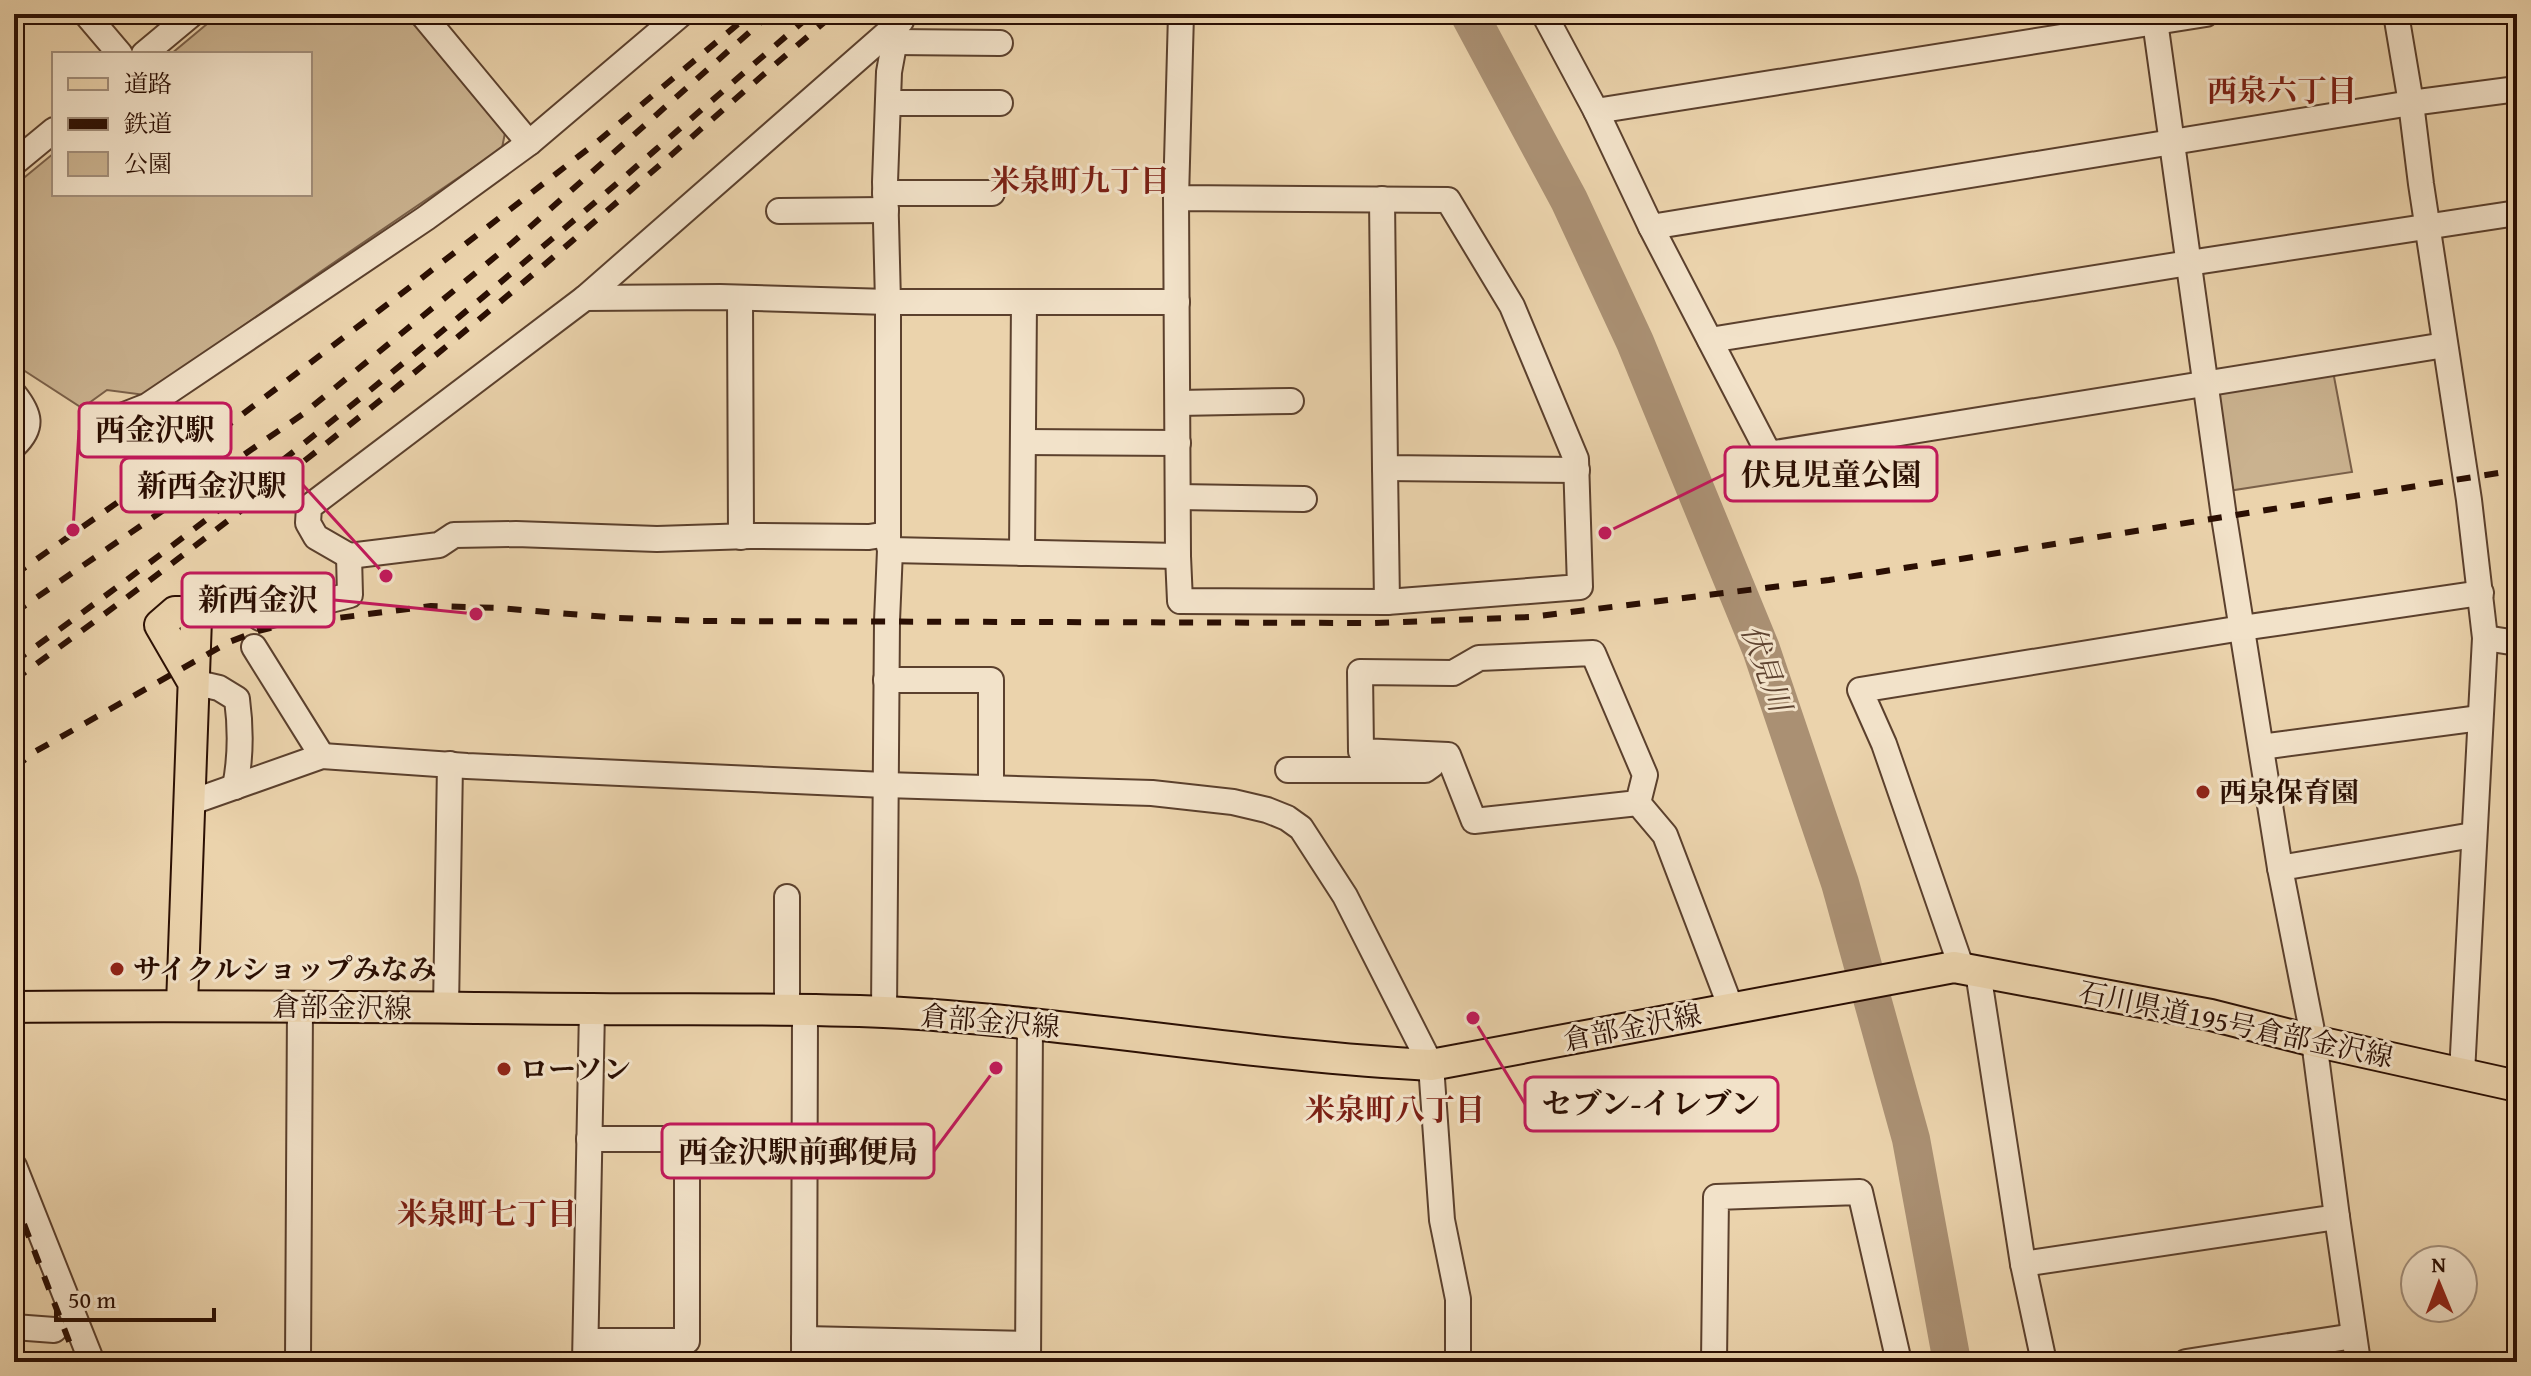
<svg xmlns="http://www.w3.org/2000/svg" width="2531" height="1376" viewBox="0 0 2531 1376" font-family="'Gentium Book Plus','Noto Serif JP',serif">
  <rect width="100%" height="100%" fill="#ebd3ac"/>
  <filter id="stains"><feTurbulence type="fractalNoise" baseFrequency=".0025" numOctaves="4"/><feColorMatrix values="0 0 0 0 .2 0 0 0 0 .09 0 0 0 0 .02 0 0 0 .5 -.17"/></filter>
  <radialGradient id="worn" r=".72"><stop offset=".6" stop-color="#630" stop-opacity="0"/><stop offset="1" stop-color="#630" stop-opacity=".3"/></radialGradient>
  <g fill="#cab28f" stroke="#7a6049" stroke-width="2">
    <path d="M219,14H407L505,133L502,148L323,270L145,395L107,390L82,408L14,364V186L54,153V194H310V54H171Z"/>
    <path d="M2332,366L2352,472L2228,491L2208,386Z"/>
  </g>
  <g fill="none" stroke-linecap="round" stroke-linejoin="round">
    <path stroke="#aa9073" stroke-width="38" d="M1469,14L1569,200L1635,342L1761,649L1840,883L1911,1139L1952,1362"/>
    <defs>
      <g id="minor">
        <path d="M86,14L120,54"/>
        <path d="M422,14L529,143"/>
        <path d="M1544,14L1596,111L1651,227L2411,103L2517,89"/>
        <path d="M2154,14L2224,517L2280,868"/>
        <path d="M2396,14L2411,103L2421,184L2469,500L2485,638L2462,1073"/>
        <path d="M895,42L1000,43"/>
        <path d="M144,54L192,14"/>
        <path d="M888,103H1000"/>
        <path d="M1596,111L2206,14"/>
        <path d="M14,163L54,130"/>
        <path d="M885,193H992"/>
        <path d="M1176,198L1448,200L1512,306L1576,459L1580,587L1387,602L1180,601L1178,556L1176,198L1181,14"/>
        <path d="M1382,199L1385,468L1577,470"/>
        <path d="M779,211L886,210"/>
        <path d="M1651,227L1769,454L2445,345"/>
        <path d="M585,298L901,21"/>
        <path d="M740,298L741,537"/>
        <path d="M1710,340L2189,263L2517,213"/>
        <path d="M14,394C30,414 34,427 14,446"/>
        <path d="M1178,403L1291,401"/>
        <path d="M114,419L147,406L426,218L529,143L681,14"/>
        <path d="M1023,442L1178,443"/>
        <path d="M1385,468L1387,602"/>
        <path d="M1178,497L1304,499"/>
        <path d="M888,534L869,537L750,536L657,539L516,534L454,535L439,545L349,556L316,537L308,523L309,507L585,298L720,297L888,302H1177"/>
        <path d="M890,550L1178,556"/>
        <path d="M1022,553L1024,302"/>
        <path d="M260,618L350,595L349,556"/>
        <path d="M2485,638L2517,643"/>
        <path d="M254,647L322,756"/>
        <path d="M886,680H991V788"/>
        <path d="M193,682L219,688L237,699C241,729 241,757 235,787"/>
        <path d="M2261,747L2480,718"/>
        <path d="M1288,770H1425L1432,765"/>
        <path d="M189,803L322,756L467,766L885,785L1152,793L1233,802L1267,810L1287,818L1301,828L1345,896L1431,1065L1442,1220L1458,1299V1362"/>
        <path d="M1638,803L1474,821L1448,755L1361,751L1360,672L1453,673L1479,658L1593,653L1645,775L1638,803L1665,835L1731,1008"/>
        <path d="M787,897V1011"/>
        <path d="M1962,969L1884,744L1860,690L2242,628L2481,593"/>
        <path d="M1978,972L2023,1264L2337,1217L2314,1041L2280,868L2473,835"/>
        <path d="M446,1008L450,764"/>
        <path d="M884,1012L887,621L890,550L888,542V302L885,182L889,72L898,23"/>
        <path d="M14,1166L92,1362"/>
        <path d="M2337,1217L2358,1362"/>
        <path d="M2023,1264L2044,1362"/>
        <path d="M14,1327L54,1330"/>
        <path d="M804,1339L1028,1344"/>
        <path d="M586,1341H687V1139H589"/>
        <path d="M298,1362L300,1006"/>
        <path d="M585,1362L592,1009"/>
        <path d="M804,1362L805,1011"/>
        <path d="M1028,1362L1030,1024"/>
        <path d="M1714,1362L1716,1197L1860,1192L1899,1362"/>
        <path d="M2186,1362L2354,1336"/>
      </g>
      <g id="major">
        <path d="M182,1005L196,619L185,612H175L160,625L193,682"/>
        <path d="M14,1007C207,1005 399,1007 592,1009C689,1010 787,1008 884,1012C1067,1021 1248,1056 1431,1065L1954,967L2211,1015L2314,1041L2517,1086"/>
      </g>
    </defs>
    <use href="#minor" stroke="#5b402d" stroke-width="28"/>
    <use href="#major" stroke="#2b0f03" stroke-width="34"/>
    <use href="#minor" stroke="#f2e2c9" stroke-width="24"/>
    <use href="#major" stroke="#ebd3ac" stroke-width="30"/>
    <g stroke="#2b0f03" stroke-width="6" stroke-dasharray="14 14" stroke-linecap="butt">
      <path d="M14,575L235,420L414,284L597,142L750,14"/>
      <path d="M14,613L303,414L512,243L770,14"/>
      <path d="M14,662C191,536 362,400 528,259C624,179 717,95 812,14"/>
      <path d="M14,680C194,551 368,413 537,271C637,186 734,99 834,14"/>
      <path d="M14,768L36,751L229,642L258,631L283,625L431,606L498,608L619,618L703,621L1375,623L1531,617L1829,580L2517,470"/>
      <path d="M14,1198L77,1362"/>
    </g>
  </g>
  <g fill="#8f2418" stroke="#f2e2c9" stroke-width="3">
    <circle cx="2203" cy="792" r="8"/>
    <circle cx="117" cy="969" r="8"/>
    <circle cx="504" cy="1069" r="8"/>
  </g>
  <g text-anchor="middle" stroke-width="6" stroke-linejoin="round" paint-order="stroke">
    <g font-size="28" font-weight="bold" fill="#2b0f03" stroke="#f2e2c9" text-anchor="start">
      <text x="2219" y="802">西泉保育園</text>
      <text x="133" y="979">サイクルショップみなみ</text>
      <text x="520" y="1079">ローソン</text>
    </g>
    <g font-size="28" fill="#2b0f03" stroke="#f2e2c9">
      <text transform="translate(342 1007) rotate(1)" y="10">倉部金沢線</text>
      <text transform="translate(990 1021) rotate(5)" y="10">倉部金沢線</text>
      <text transform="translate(2236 1024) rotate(12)" y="10">石川県道195号倉部金沢線</text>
      <text transform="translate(1632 1027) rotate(-11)" y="10">倉部金沢線</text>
    </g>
    <g font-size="30" font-weight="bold" fill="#7a1f14" stroke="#f2e2c9">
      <text x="2282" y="101">西泉六丁目</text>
      <text x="1080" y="191">米泉町九丁目</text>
      <text x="1395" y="1120">米泉町八丁目</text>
      <text x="487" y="1224">米泉町七丁目</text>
    </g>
    <g font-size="30" font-style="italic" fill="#5e4330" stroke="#f2e2c9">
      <text transform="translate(1766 668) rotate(70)" y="10">伏見川</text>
    </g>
  </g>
  <path fill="none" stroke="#c2185b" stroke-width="3" d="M73 530L79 430M1605 533L1725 474M386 576L303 485M476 614L334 600M1473 1018L1525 1104M996 1068L934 1151"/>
  <g fill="#c2185b" stroke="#f2e2c9" stroke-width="3">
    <circle cx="73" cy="530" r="8"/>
    <circle cx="1605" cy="533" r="8"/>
    <circle cx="386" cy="576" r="8"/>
    <circle cx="476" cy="614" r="8"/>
    <circle cx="1473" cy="1018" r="8"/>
    <circle cx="996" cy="1068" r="8"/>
  </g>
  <g fill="#f2e2c9" stroke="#c2185b" stroke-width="3">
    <rect x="79" y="403" width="152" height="54" rx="8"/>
    <rect x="1725" y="447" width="212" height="54" rx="8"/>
    <rect x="121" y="458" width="182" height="54" rx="8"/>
    <rect x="182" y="573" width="152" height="54" rx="8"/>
    <rect x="1525" y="1077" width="253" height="54" rx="8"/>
    <rect x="662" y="1124" width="272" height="54" rx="8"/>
  </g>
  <g font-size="30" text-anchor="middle" font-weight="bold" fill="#2b0f03">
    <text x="155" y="440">西金沢駅</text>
    <text x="1831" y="485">伏見児童公園</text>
    <text x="212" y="496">新西金沢駅</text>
    <text x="258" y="610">新西金沢</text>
    <text x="1651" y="1114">セブン-イレブン</text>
    <text x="798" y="1162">西金沢駅前郵便局</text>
  </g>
  <rect width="2531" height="1376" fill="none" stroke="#ebd3ac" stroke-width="48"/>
  <rect x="16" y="16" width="2499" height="1344" fill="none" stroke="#2b0f03" stroke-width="4"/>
  <rect x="24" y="24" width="2483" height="1328" fill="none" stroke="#2b0f03" stroke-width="2"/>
  <rect x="52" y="52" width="260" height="144" fill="#f2e2c9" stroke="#a28e7a" stroke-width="2"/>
  <rect x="68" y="78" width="40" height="12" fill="#ebd3ac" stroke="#a28e7a" stroke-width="2"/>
  <text x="124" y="92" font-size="24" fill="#2b0f03">道路</text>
  <rect x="68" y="118" width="40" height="12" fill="#2b0f03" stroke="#a28e7a" stroke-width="2"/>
  <text x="124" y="132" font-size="24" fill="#2b0f03">鉄道</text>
  <rect x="68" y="152" width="40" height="24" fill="#cab28f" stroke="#a28e7a" stroke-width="2"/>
  <text x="124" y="172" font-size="24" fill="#2b0f03">公園</text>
  <g transform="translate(2439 1284) rotate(359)"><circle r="38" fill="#f2e2c9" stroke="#a28e7a" stroke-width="2"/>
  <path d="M0-6L14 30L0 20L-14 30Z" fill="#8f2418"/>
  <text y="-12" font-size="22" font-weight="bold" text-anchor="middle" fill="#2b0f03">N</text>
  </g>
  <path d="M56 1308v12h158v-12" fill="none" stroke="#2b0f03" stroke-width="4"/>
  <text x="68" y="1308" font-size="24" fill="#2b0f03" stroke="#f2e2c9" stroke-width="6" paint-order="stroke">50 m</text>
  <rect width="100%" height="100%" filter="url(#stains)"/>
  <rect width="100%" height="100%" fill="url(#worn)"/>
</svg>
